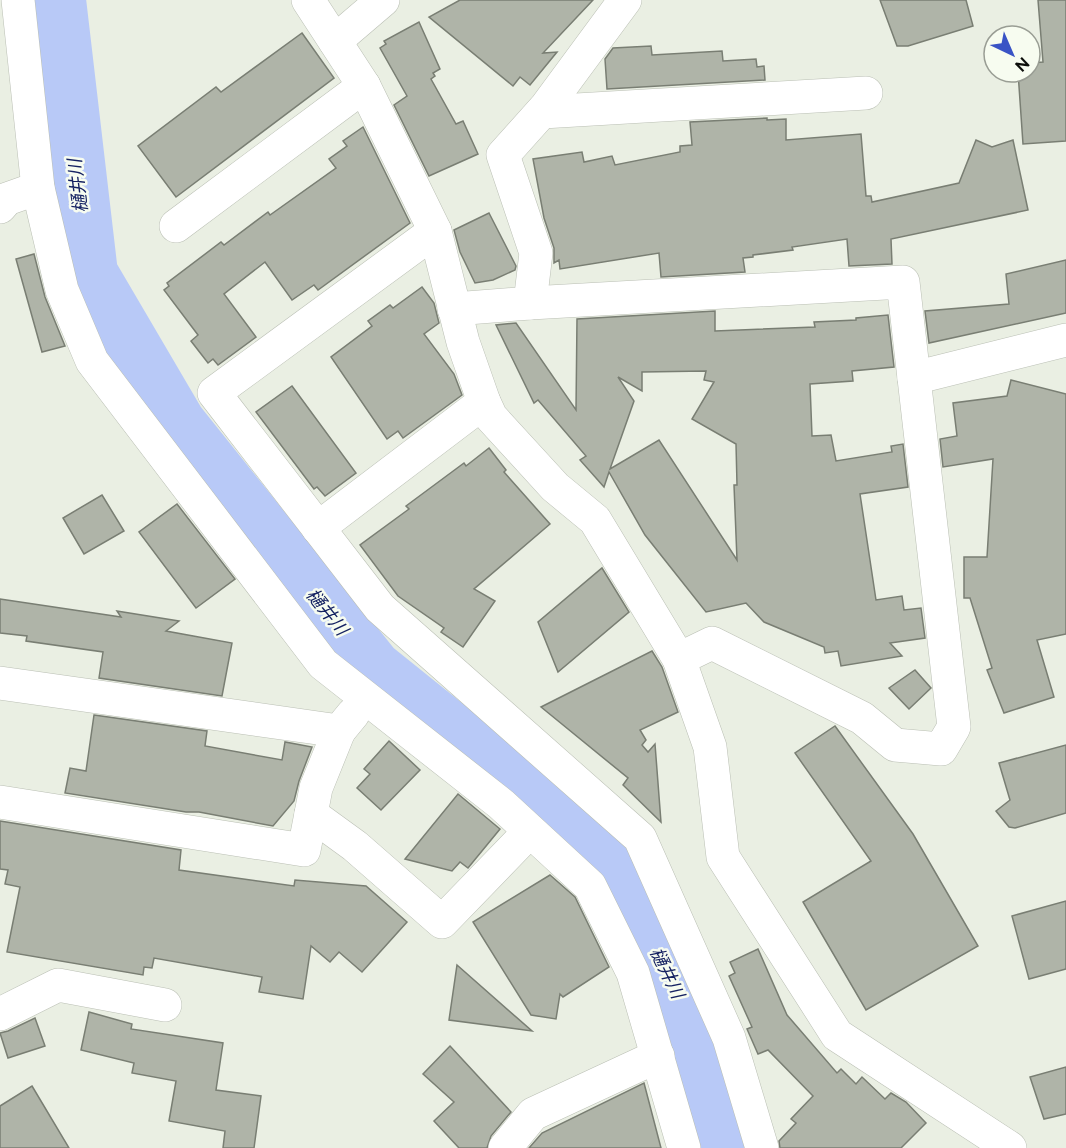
<svg xmlns="http://www.w3.org/2000/svg" width="1066" height="1148" viewBox="0 0 1066 1148" font-family="Raleway,'Noto Sans JP',sans-serif">
  <rect width="100%" height="100%" fill="#eaefe3"/>
  <g fill="none" stroke-linecap="round" stroke-linejoin="round">
    <path stroke="#b8c9f7" stroke-width="60" d="M56,0L88,274L176,424L372,669L613,863L681,1003L732,1148"/>
  </g>
  <g fill="#afb4a8" stroke="#797e73" stroke-width="1.5" fill-rule="evenodd">
    <path d="M460,0H593L543,53L557,52L530,85L520,77L513,86L429,17Z"/>
    <path d="M880,0H966L973,26L908,46H897Z"/>
    <path d="M1038,0H1066V141L1023,144L1018,72H1030V63L1043,62Z"/>
    <path d="M419,22L440,69L433,73L435,76L431,79L456,124L463,121L478,154L429,176L394,105L407,96L380,48L386,44L384,41Z"/>
    <path d="M302,33L334,78L176,197L138,146L216,87L221,92Z"/>
    <path d="M651,46L652,55L722,51L723,61L756,59L757,67L764,66L765,80L607,89L605,59L613,48Z"/>
    <path d="M767,118V120L786,119V140L861,134L866,196H871L872,202L959,183L976,140L992,147L1013,140L1028,210L891,239L892,264L849,266L847,239L792,247L793,250L753,255V257L743,258L745,272L661,277L659,253L560,269L559,260L554,263V248L544,218L533,159L582,152L584,162L612,156L615,165L680,152V146L692,145L690,122Z"/>
    <path d="M363,127L410,223L318,290L314,285L292,300L265,262L224,294L256,337L218,365L213,359L208,363L191,341L198,335L164,290L169,286L167,283L221,242L224,245L268,212L270,215L336,168L329,159L347,146L343,141Z"/>
    <path d="M489,213L516,266L515,270L493,280L475,283L460,252L454,230Z"/>
    <path d="M34,254L45,297L65,346L42,352L16,259Z"/>
    <path d="M1066,260V313L929,343L925,311L1009,304L1006,274Z"/>
    <path d="M422,287L434,303L439,323L424,334L454,374L462,395L403,438L398,431L387,439L331,357L372,326L368,321L390,305L393,308Z"/>
    <path d="M715,311V331L815,327L814,322L856,320V318L888,315L894,367L852,371L853,381L810,384L812,436L831,435L836,461L892,452L891,446L903,444L908,487L860,494L876,600L902,596L904,610L921,608L925,638L890,643L902,656L841,666L838,651L825,653L824,647L764,622L746,603L706,612L645,535L609,472L604,487L580,460L586,456L538,400L534,403L496,325L516,323L576,410L577,319ZM706,371L704,380L714,382L692,419L736,444L737,485H734L737,560L659,440L610,469L634,401L618,377L642,391V372Z"/>
    <path d="M1011,380L1066,394V634L1037,640L1054,697L1004,713L987,670L992,668L970,598H964V557H987L993,459L943,467L940,439L957,436L953,403L1007,396Z"/>
    <path d="M292,386L356,473L325,496L317,487L314,489L256,412Z"/>
    <path d="M489,448L506,470L504,472L550,524L474,589L495,601L463,647L441,632L444,628L398,596L360,545L409,509L406,506L464,463L466,466Z"/>
    <path d="M102,495L124,531L84,554L63,518Z"/>
    <path d="M177,504L235,579L196,608L139,532Z"/>
    <path d="M602,568L629,612L558,672L538,622Z"/>
    <path d="M0,599L121,617L117,611L179,621L166,631L232,643L222,696L99,678L103,652L26,641L27,636L0,633Z"/>
    <path d="M652,651L662,667L678,712L640,730L646,740L642,745L648,752L655,744L661,822L623,785L628,778L541,707Z"/>
    <path d="M915,670L931,688L909,709L889,688Z"/>
    <path d="M94,715L207,731L205,746L282,760L285,742L312,747L299,781L294,801L273,826L199,812H186L65,793L70,768L86,771Z"/>
    <path d="M835,726L913,834L978,946L866,1010L803,902L871,861L795,753Z"/>
    <path d="M389,741L420,770L381,810L357,788L370,774L364,769Z"/>
    <path d="M1066,745V813L1015,828L1009,827L996,811L1010,800L999,763Z"/>
    <path d="M458,794L500,829L468,868L460,862L452,871L405,859Z"/>
    <path d="M0,821L181,850L179,870L294,886L295,880L366,886L407,922L362,972L339,952L330,962L311,946L303,999L259,992L262,977L154,958L152,968L144,967L143,975L7,952L20,887L5,884L8,870L0,869Z"/>
    <path d="M550,875L575,897L609,967L563,997L560,994L556,1019L531,1015L473,922Z"/>
    <path d="M1066,901V969L1029,979L1012,916Z"/>
    <path d="M758,949L787,1015L837,1073L841,1069L856,1084L862,1077L885,1099L891,1093L906,1102L926,1123L901,1148H780L779,1141L796,1123L791,1119L813,1096L768,1050L758,1054L747,1029L752,1027L729,976L735,973L730,962Z"/>
    <path d="M457,965L532,1031L449,1020Z"/>
    <path d="M89,1012L132,1024L131,1029L223,1043L216,1090L261,1096L254,1148H223L225,1131L169,1121L176,1081L132,1073L134,1063L81,1050Z"/>
    <path d="M35,1018L45,1046L8,1058L0,1033L8,1031Z"/>
    <path d="M450,1046L511,1112L491,1136L487,1148H459L434,1121L454,1102L423,1074Z"/>
    <path d="M1066,1067V1114L1044,1119L1030,1077Z"/>
    <path d="M644,1083L661,1148H529L542,1133Z"/>
    <path d="M32,1086L69,1148H0V1106Z"/>
  </g>
  <g fill="none" stroke-linecap="round" stroke-linejoin="round">
    <defs>
      <g id="minor">
        <path d="M18,0L38,188L62,290L92,361L323,664L501,804L590,886L633,973L684,1148"/>
        <path d="M308,0L364,86L435,231L463,342L484,402L491,417L555,487L595,520L679,659L710,747L723,857L837,1035L1010,1148"/>
        <path d="M335,41L383,0"/>
        <path d="M542,112L866,93"/>
        <path d="M0,207L7,199L38,188"/>
        <path d="M176,226L364,86"/>
        <path d="M435,231L214,393L380,608L640,838L729,1038L762,1148"/>
        <path d="M530,303L903,282L954,727L941,749L895,745L862,718L712,643L679,659"/>
        <path d="M454,309L530,303L536,253L503,155L546,107L625,0"/>
        <path d="M914,378L1066,340"/>
        <path d="M318,528L484,402"/>
        <path d="M0,683L339,731L353,714"/>
        <path d="M0,802L304,850L316,788L339,731"/>
        <path d="M311,814L355,846L442,922L530,831"/>
        <path d="M0,1014L58,985L165,1005"/>
        <path d="M505,1148L533,1114L658,1056"/>
      </g>
    </defs>
    <use href="#minor" stroke="#babfb4" stroke-width="34"/>
    <use href="#minor" stroke="#fff" stroke-width="33"/>
  </g>
  <g text-anchor="middle" stroke-width="5" stroke-linejoin="round" paint-order="stroke">
    <g font-size="18" font-style="italic" fill="#152262" stroke="#f7fcf0">
      <text transform="translate(78 186) rotate(-97)" y="6">樋井川</text>
      <text transform="translate(327 612) rotate(51)" y="6">樋井川</text>
      <text transform="translate(667 973) rotate(64)" y="6">樋井川</text>
    </g>
  </g>
  <g transform="translate(1012 54) rotate(136)"><circle r="28" fill="#f7fcf0" stroke="#999d94" stroke-width="1.5"/>
  <path d="M0-4.5L10 22L0 15L-10 22Z" fill="#3953c5"/>
  <text y="-9" font-size="16" font-weight="bold" text-anchor="middle" fill="#0c0e0a">N</text>
  </g>
</svg>
